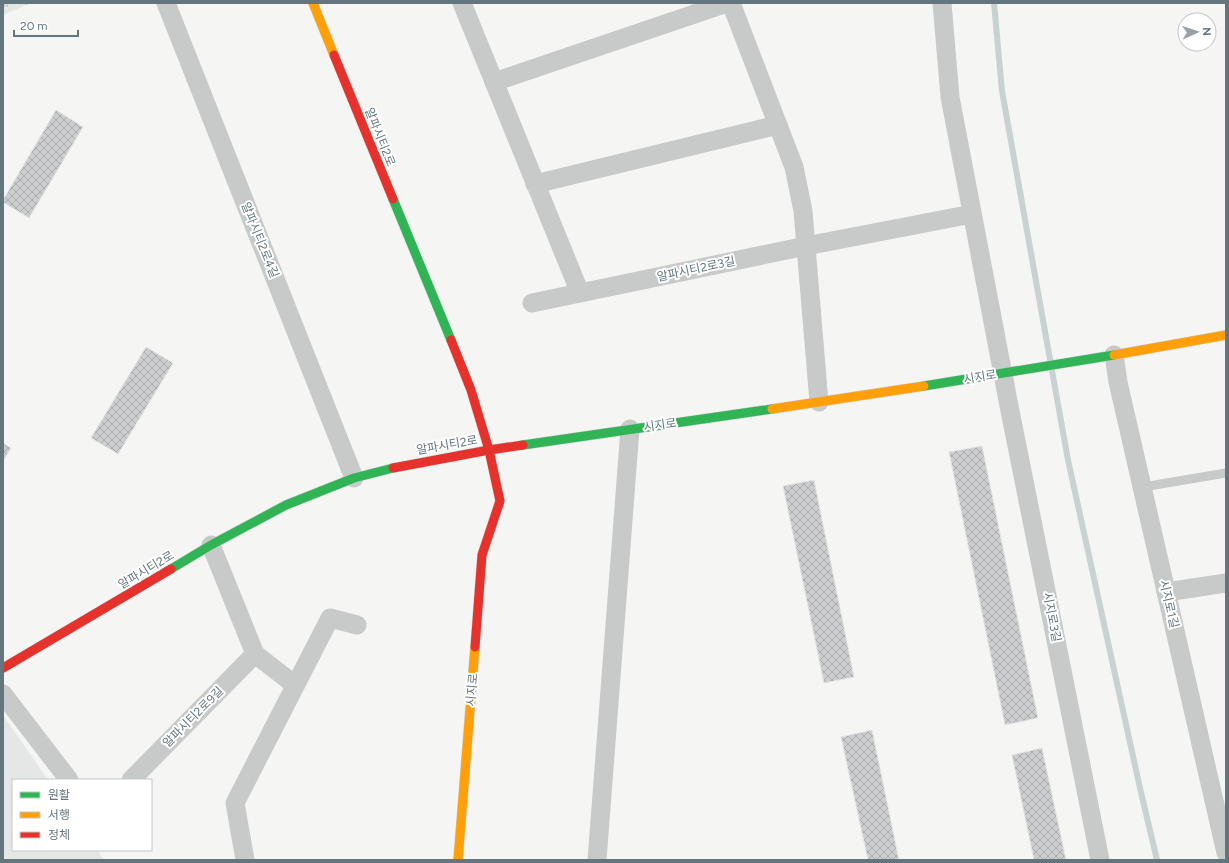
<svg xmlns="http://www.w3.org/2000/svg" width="1229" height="863" viewBox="0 0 1229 863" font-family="Figtree,'Noto Sans KR',sans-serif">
  <defs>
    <pattern id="grass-tufts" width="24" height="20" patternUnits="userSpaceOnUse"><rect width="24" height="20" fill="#e4e7e2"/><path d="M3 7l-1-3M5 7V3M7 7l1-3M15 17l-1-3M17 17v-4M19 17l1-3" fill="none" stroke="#bcc0bc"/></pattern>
    <pattern id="building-cross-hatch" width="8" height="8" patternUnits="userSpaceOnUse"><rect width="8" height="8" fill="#cccdce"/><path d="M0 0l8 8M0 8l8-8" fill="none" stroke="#a9abac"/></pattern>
  </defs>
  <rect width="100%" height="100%" fill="#f5f5f4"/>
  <path fill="#e5e7e6" d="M3,715L48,780H13V850H97L104,860H3Z"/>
  <path fill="url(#grass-tufts)" d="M3,3H31L3,15Z"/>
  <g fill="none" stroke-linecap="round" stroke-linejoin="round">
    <path stroke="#c8d2d3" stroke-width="6" d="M994,3L1002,91L1068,460L1140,788L1157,860"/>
  </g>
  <g fill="url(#building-cross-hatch)" stroke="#e4e4e4">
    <path d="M56,110L83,127L29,218L3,202V200Z"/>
    <path d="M146,347L173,363L118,454L91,438Z"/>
    <path d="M3,443L11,448L3,461Z"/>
    <path d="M982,446L1038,718L1005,725L949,452Z"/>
    <path d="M814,480L854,677L824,683L783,486Z"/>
    <path d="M872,730L899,860H868L841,737Z"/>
    <path d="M1042,748L1066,860H1034L1012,755Z"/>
  </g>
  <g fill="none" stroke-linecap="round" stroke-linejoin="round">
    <defs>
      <g id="fast">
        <path d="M393,199L451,340"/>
        <path d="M924,386L1114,355"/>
        <path d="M523,445L772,409"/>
        <path d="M171,569L211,545L286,505L354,478L393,468"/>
      </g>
      <g id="slow">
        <path d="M313,3L334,55"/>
        <path d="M1114,355L1226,335"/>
        <path d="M772,409L924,386"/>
        <path d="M458,860L475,647"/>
      </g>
      <g id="jam">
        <path d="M334,55L393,199"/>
        <path d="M393,468L489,450L471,390L451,340"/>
        <path d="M475,647L482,555L500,501L489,450L523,445"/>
        <path d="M3,668L171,569"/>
      </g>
    </defs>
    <use href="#fast" stroke="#d1d2d2" stroke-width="10"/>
    <use href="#slow" stroke="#d1d2d2" stroke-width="10"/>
    <use href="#jam" stroke="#d1d2d2" stroke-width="10"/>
    <path stroke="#c8caca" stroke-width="9" d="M1143,487L1226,473"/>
    <g stroke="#c8caca" stroke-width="19">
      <path d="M166,3L354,478"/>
      <path d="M462,3L580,293"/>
      <path d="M731,3L794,167L803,211L819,402"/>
      <path d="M942,3L950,97L1009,406L1100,860"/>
      <path d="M494,82L727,3"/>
      <path d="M535,184L778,125"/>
      <path d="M532,303L806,246L972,214"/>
      <path d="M1114,355L1118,382L1226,853"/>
      <path d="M211,545L255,654L295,685"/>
      <path d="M1166,592L1226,583"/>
      <path d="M3,694L69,780"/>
      <path d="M131,780L255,654"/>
      <path d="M245,860L235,803L330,618L357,625"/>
      <path d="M597,860L630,429"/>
    </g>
    <use href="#fast" stroke="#30b455" stroke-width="9"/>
    <use href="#slow" stroke="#ff9f0a" stroke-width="9"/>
    <use href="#jam" stroke="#e5322d" stroke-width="9"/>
  </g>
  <g text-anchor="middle" stroke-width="4" stroke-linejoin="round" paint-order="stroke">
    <g font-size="12" fill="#63767d" stroke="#fff">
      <text transform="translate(380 137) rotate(68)" y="4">알파시티2로</text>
      <text transform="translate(260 240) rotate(68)" y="4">알파시티2로4길</text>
      <text transform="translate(696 269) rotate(-12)" y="4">알파시티2로3길</text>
      <text transform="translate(980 377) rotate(-9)" y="4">시지로</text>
      <text transform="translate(660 425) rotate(-8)" y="4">시지로</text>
      <text transform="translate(447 445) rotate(-10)" y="4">알파시티2로</text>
      <text transform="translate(146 570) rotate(-31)" y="4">알파시티2로</text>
      <text transform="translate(1169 604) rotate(77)" y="4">시지로1길</text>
      <text transform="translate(1052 617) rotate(79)" y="4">시지로3길</text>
      <text transform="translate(472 690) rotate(-85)" y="4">시지로</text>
      <text transform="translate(193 717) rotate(-45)" y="4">알파시티2로9길</text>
    </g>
  </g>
  <rect width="1229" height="863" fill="none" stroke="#63767d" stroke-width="8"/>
  <rect x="12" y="779" width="140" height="72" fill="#ffffff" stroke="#c1c8cb"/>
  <rect x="20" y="792" width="20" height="6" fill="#30b455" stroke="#c1c8cb"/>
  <text x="48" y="799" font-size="12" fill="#63767d">원활</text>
  <rect x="20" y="812" width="20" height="6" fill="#ff9f0a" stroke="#c1c8cb"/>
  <text x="48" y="819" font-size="12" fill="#63767d">서행</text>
  <rect x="20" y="832" width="20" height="6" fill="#e5322d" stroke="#c1c8cb"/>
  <text x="48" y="839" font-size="12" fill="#63767d">정체</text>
  <g transform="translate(1197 32) rotate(87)"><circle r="19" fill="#ffffff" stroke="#c1c8cb"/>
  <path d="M0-3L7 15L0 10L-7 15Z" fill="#96a2a7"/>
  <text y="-6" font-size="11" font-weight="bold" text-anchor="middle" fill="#63767d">N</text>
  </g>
  <path d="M14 30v6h64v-6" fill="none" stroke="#63767d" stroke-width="2"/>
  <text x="20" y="30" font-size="12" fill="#63767d" stroke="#ffffff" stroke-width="3" paint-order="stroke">20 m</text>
</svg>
